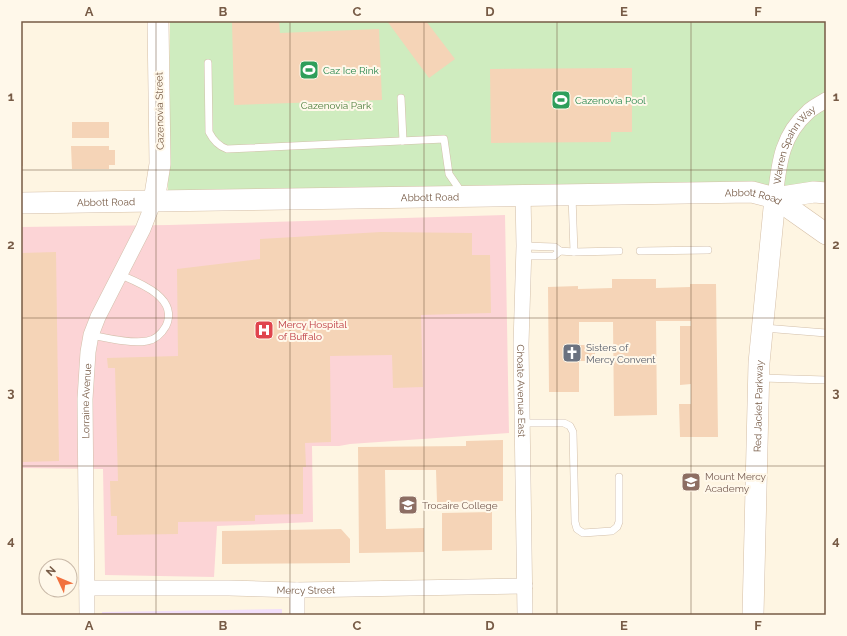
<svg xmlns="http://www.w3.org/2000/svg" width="847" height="636" viewBox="0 0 847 636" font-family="Raleway,sans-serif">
  <rect width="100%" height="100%" fill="#fef5e2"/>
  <path fill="#f2dffa" d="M282,609V615H102V612Z"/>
  <path fill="#fcd4d6" d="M505,215L509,433L350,444L339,446H312L313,522L217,526L214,577L105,575L103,469L21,468V227L169,225Z"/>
  <path fill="#cfecbf" d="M170,21H826V190L168,191Z"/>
  <g fill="#f5d4b7">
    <path d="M232,21H279L280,33L379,29L382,100L234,105Z"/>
    <path d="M387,21H426L455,59L429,78Z"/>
    <path d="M632,68V132H611V142L491,143L490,69Z"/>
    <rect x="72" y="122" width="37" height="16"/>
    <rect x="21" y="130" width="2" height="36"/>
    <path d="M71,146H109V150H115V165H109V169H72Z"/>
    <path d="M381,232L472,233V255H490L491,313L421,315L423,387L393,388L392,355L330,356L331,442L305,443L306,467H303V514L255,515V521L178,522V534L117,535V516H111L110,481H118L115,368H108L107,358L178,356L177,269L260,259V239Z"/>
    <path d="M56,252L59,461L21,462V253Z"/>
    <path d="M612,279H656V288L690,287V284H716L718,437H680L679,404H691V384L680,385V326H691V321H656L657,415L614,416L613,322H579V345H595V361H579V392H549L548,287L578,286V289L612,288Z"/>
    <path d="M503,440V501L437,502L436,470H385L386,529L424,528V552L359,553L358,447L466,446V441Z"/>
    <path d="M492,512V550L442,551V513Z"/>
    <path d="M341,529L350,539V563L222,564V531Z"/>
  </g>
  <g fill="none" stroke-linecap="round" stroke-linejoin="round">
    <defs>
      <g id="lane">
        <path d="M208,63L209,132C213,140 218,146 227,149L444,139L449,174L462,193"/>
        <path d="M401,98L403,141"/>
        <path d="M572,196L574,252"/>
        <path d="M524,246L555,247L560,251L574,252L619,251"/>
        <path d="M640,251L708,250"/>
        <path d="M523,256H554L560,251"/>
        <path d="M764,328L826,333"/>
        <path d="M91,335C107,338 131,344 147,341C155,340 162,333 166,326C179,298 140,283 121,275"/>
        <path d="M761,378L826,380"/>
        <path d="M523,423H564L570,426L573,432L575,522L577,529L583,533L612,531L617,527L619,522V477"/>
      </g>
      <g id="street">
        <path id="s1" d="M523,195L524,246L521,344L525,615"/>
        <path id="s2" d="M775,198C779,164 781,136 808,112C813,107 820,104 826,100"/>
        <path id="s3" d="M87,588H229L297,590L525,586"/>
        <path d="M297,590V615"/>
        <path id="s4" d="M87,615L85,399L88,352L91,335L98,317L143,229L154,201"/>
      </g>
      <g id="secondary">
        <path d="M775,198L814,192L826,193"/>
        <path d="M154,201L160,164L158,21"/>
        <path id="s5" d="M21,203L752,192L775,198L826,234"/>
        <path id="s6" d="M753,615L759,363L775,198"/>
      </g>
    </defs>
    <use href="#lane" stroke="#d2bfaa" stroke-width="8"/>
    <use href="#street" stroke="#d2bfaa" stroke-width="16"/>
    <use href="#secondary" stroke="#d5bfa7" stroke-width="22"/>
    <use href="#lane" stroke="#fff" stroke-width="7"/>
    <use href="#street" stroke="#fff" stroke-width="15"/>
    <use href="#secondary" stroke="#fff" stroke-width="21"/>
  </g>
  <path fill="none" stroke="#775b46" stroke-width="1" stroke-opacity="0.55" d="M156,21V615M290,21V615M424,21V615M557,21V615M691,21V615M21,170H826M21,318H826M21,466H826"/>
  <defs>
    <symbol id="stadium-square" viewBox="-11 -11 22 22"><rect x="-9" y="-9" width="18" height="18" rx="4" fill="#2e9e5b" stroke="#fff8ea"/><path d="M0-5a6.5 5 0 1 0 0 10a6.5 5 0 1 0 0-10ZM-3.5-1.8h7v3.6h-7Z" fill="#fff"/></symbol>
    <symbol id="hospital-square" viewBox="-11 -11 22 22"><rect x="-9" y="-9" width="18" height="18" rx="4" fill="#e0444e" stroke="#fff8ea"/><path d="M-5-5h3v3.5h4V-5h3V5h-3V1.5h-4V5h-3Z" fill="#fff"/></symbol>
    <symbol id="church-square" viewBox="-11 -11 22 22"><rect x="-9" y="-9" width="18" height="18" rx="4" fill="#6b7280" stroke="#fff8ea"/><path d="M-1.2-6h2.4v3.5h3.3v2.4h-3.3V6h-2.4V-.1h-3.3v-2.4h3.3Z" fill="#fff"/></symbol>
    <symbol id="school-square" viewBox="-11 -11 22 22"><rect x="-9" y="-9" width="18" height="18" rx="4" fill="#8d6e63" stroke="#fff8ea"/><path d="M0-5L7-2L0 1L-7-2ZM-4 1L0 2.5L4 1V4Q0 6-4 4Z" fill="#fff"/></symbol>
    <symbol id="university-square" viewBox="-11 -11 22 22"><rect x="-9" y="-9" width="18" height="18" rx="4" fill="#8d6e63" stroke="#fff8ea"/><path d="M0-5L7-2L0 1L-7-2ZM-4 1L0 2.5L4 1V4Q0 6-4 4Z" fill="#fff"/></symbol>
  </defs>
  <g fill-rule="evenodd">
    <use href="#stadium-square" x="298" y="59" width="22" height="22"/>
    <use href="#stadium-square" x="550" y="89" width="22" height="22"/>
    <use href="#hospital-square" x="253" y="319" width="22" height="22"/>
    <use href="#church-square" x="561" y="342" width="22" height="22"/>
    <use href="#school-square" x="680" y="471" width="22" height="22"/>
    <use href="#university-square" x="397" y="494" width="22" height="22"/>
  </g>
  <g text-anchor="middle" stroke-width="4" stroke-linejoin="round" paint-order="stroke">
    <g font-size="10" fill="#27864d" stroke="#fff8ea" text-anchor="start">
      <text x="323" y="74">Caz Ice Rink</text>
      <text x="575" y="104">Cazenovia Pool</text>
    </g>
    <g font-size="10" fill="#4c7e3d" stroke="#fff8ea">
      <text x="336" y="109">Cazenovia Park</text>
    </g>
    <g font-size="10" fill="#775b46" stroke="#fff8ea">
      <text transform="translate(159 111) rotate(-91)" y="4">Cazenovia Street</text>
      <text dy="4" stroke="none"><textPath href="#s2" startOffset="58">Warren Spahn Way</textPath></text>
      <text dy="4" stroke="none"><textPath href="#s5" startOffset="409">Abbott Road</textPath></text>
      <text dy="4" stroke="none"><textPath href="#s5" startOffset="733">Abbott Road</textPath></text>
      <text dy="4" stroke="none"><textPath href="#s5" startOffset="85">Abbott Road</textPath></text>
      <text dy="4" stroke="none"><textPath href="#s1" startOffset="196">Choate Avenue East</textPath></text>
      <text dy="4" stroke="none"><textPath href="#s4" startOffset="214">Lorraine Avenue</textPath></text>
      <text dy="4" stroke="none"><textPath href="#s6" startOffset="209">Red Jacket Parkway</textPath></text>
      <text dy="4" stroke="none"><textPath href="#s3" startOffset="219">Mercy Street</textPath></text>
    </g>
    <g font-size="10" fill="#be3a42" stroke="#fff8ea" text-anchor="start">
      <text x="278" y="328">Mercy Hospital<tspan x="278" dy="12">of Buffalo</tspan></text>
    </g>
    <g font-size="10" fill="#5b616d" stroke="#fff8ea" text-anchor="start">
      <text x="586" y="351">Sisters of<tspan x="586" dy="12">Mercy Convent</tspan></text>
    </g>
    <g font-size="10" fill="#785e54" stroke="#fff8ea" text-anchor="start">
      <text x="705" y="480">Mount Mercy<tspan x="705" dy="12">Academy</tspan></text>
      <text x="422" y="509">Trocaire College</text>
    </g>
  </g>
  <rect width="847" height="636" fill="none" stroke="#fff8ea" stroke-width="44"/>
  <g transform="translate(58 578) rotate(314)"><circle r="19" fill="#fff8ea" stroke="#c9b9a8"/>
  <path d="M0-3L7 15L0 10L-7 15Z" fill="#f1713e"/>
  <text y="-6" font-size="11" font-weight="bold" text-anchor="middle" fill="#775b46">N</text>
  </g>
  <rect x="22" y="22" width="803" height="592" fill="none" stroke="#775b46" stroke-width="1.5"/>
  <g font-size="13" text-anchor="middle" font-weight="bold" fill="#775b46">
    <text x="89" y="16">A</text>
    <text x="223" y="16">B</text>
    <text x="357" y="16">C</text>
    <text x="490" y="16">D</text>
    <text x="624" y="16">E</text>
    <text x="758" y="16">F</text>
    <text x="11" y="101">1</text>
    <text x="836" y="101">1</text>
    <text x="11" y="249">2</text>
    <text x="836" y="249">2</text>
    <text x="11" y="397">3</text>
    <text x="836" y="397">3</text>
    <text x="11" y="545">4</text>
    <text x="836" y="545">4</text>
    <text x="89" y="630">A</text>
    <text x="223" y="630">B</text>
    <text x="357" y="630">C</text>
    <text x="490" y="630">D</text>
    <text x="624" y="630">E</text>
    <text x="758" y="630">F</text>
  </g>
</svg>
